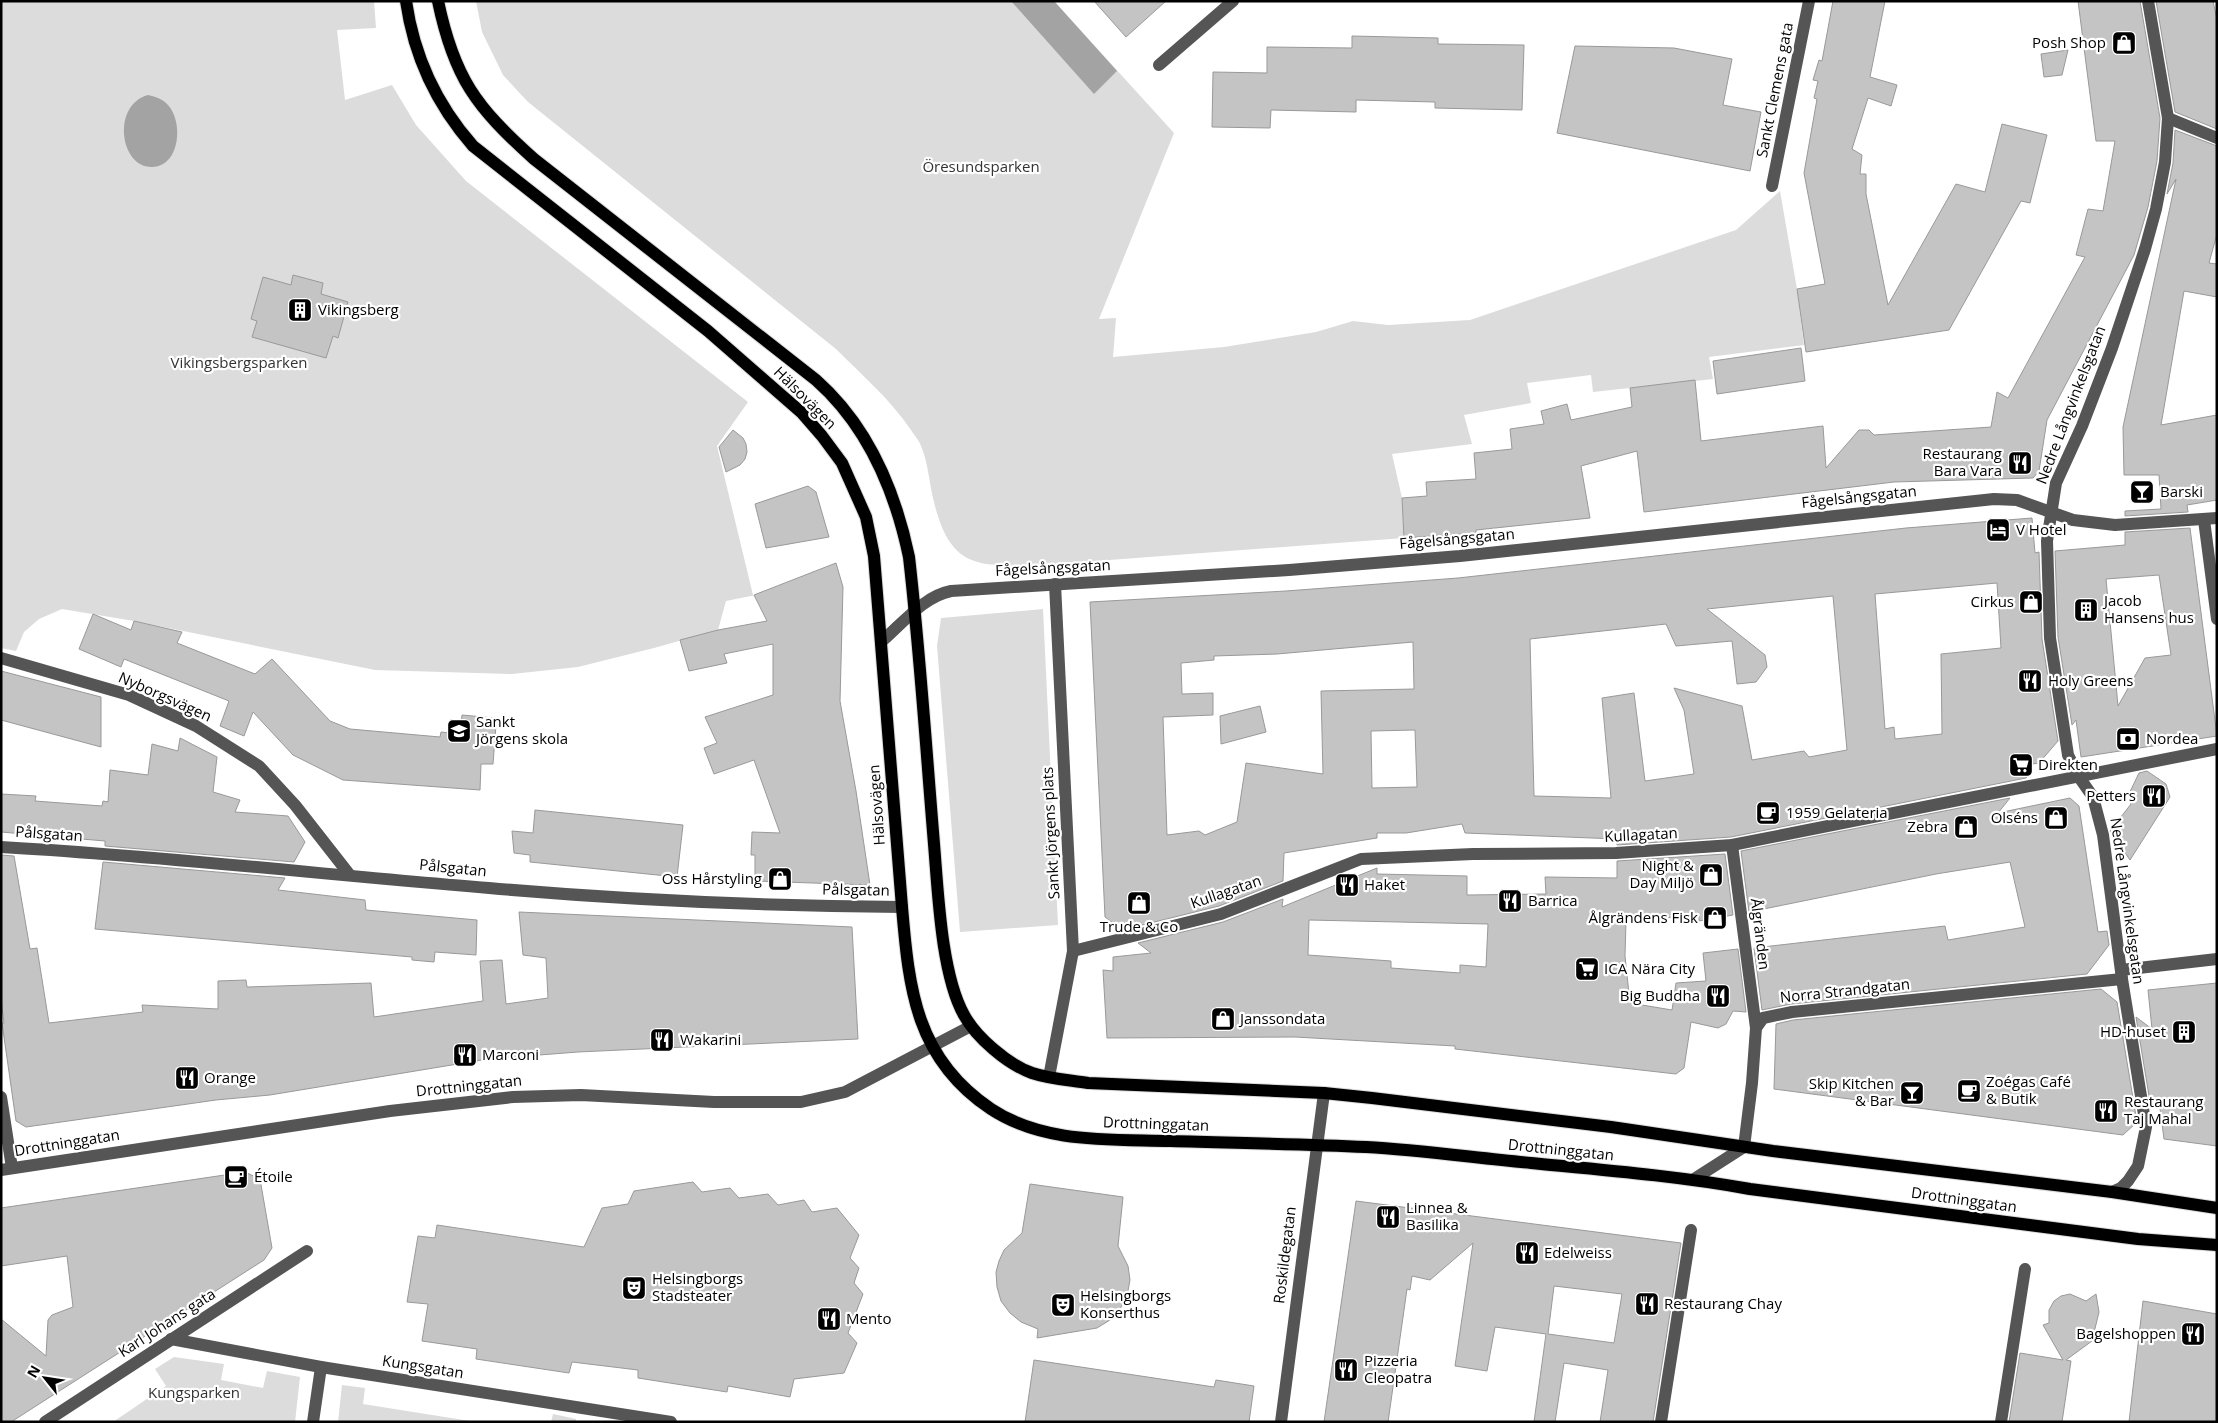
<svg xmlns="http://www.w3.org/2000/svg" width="2218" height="1423" viewBox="0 0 2218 1423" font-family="'Open Sans',sans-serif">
  <rect width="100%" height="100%" fill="#fff"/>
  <g fill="#dcdcdc">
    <path d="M1,1H374L376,28L337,30L345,100L392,85L416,125L466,181L748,402L717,446L753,595H756L726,601L718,630L654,648L578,667L512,674L375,670L134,621L62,609L39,619L24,632L16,651L1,648Z"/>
    <path d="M476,1H1054L1174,133L1099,319L1116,318L1113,357L1224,347L1316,332L1353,321L1388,325L1470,320L1736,230L1780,191L1797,289L1804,345L1709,357L1713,379L1593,392L1591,375L1527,383L1531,403L1464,415L1472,444L1392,454L1402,498L1404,538L1043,565C978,566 950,571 933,498C929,481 928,462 921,446C919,440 914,435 911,430C890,399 862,375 836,349L528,102L503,75L482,32Z"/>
    <path d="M1043,609L1058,925L960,932L937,646L941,618Z"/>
    <path d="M174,1357L224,1364L221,1380L263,1388L267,1371L300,1377L295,1422H113L166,1386L155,1369Z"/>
    <path d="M342,1385L365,1388L363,1404L476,1422H338Z"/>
    <path d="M553,1414L576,1419V1422H551Z"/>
  </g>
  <g fill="#a3a3a3">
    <path d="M1011,1H1054L1117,71L1094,94Z"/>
    <path d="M148,95C156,97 163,99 168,105C183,121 181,165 153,167C120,169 111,105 148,95Z"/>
  </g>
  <g fill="#c4c4c4" stroke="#999" fill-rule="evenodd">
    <path d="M1094,1H1166L1126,37Z"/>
    <path d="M1833,1H1885L1870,77L1897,85L1891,106L1868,98L1852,149L1862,155L1860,174H1866V194L1888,305L1956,184L1985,192L2002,124L2047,135L2030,203L2021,201L1949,330L1806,352L1797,289L1825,284L1804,173L1817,99L1814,98L1818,81L1813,80L1819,60L1822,61Z"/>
    <path d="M2078,1H2140L2160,118L2157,161L2148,207L2134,255L2047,420L2039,471L2033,478L1894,482L1644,512L1637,451L1581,466L1590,518L1476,530V533L1404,538L1402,498L1427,496L1426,482L1476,479L1474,453L1512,449L1510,429L1544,424L1541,411L1567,404L1571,420L1632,407L1630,388L1695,380L1701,441L1823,426L1826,468L1859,430H1869L1874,435L1991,427L1997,392L2008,398L2085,257L2076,255L2088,209L2103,211L2115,141H2096Z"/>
    <path d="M2156,1H2213L2217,20V129L2175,112Z"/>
    <path d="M1352,36L1438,38V44L1524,45L1522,110L1435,108V102L1356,100V112L1271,110L1270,128L1212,127L1213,72L1267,73V47L1352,48Z"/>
    <path d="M1575,46L1674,48L1732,59L1723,105L1761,112L1750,171L1557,133Z"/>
    <path d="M2068,50L2062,75L2044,77L2041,54Z"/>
    <path d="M2175,130L2217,146V234L2209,263L2217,264V297L2184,291L2161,425L2217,415V500L2187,505L2188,512L2125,516V511L2161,509L2159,475H2124L2123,427L2176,179L2167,194L2173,163Z"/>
    <path d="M293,275L323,283L321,294L348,302L338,338L333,336L326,358L252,337L257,321L251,319L263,277L291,285Z"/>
    <path d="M1801,348L1805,381L1717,394L1713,361Z"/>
    <path d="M733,430L743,438L746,444L747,452L745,459L740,465L726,472L719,447Z"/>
    <path d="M808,486L816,492L829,537L766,548L755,504Z"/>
    <path d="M2032,518L2035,553L2039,552L2042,639L2058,741L2039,763L2026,765L2033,771L2026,778L1731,837L1617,845V839L1465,833L1462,824L1406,833H1377V838L1284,853L1283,881L1219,906L1122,930L1105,917L1090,602L1286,591L1458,578L1906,528ZM1997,583L2001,648L1941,654L1942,734L1895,739L1894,727L1885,729L1875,594ZM1833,596L1847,750L1809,757L1804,751L1752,760L1742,706L1674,688L1684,710L1694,774L1645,781L1634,693L1602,698L1611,798L1534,796L1530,639L1666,624L1676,646L1732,641L1737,684L1756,682L1767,667L1765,655L1707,609ZM1413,642L1414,689L1321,691L1323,774L1246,763L1237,822L1205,835L1199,831L1167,835L1163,717L1213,715V693L1182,694L1181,663L1214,660V656L1277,654ZM1415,730L1417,787L1372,788L1371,731Z"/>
    <path d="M2190,528L2217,736L2081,757L2076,720L2072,725L2058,637L2055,551L2125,545V532ZM2159,575L2171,655L2145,658L2118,706L2106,579Z"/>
    <path d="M836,563L843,587L840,701L856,791L870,885L755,881V855H751L752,832L780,833L754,760L714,774L704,748L717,743L705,717L773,695V644L724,654L727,663L689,671L680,640L718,630L767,621L754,595Z"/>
    <path d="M93,614L131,630L134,621L182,632L177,643L255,674L272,659L330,721L350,729L440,737L441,732L460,734L462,715L494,718L493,725H496L493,764H481L480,790L343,780L293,755L253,712L244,736L220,726L229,701L124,659L121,667L79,649Z"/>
    <path d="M1,671L101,697V747L1,720Z"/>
    <path d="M1260,706L1266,732L1221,744L1220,716Z"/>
    <path d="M180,738L217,757L213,792L240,800L235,812L288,816L305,842L294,862L105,846V841L1,832V794L36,796L35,801L102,806L103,801L108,802L110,770L148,775L152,744L178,751Z"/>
    <path d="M2147,771L2166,784L2170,797L2130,860L2110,831L2131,804L2128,796L2139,773Z"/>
    <path d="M2010,798L1998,813L2070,798L2079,806L2098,932L2107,931L2109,945L2087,974L1791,1004L1762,1010L1754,948L1945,926L1948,940L2025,927L2010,862L1936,874L1749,912L1741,851Z"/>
    <path d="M535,810L683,825L677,877L530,862V855L514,853L512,831L533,833Z"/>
    <path d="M1725,854L1733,915L1699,921V916L1626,920L1625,956L1630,1003L1672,1010L1676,983L1706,981L1703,953L1738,949L1746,1012L1733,1011L1726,1024L1718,1028L1691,1022L1684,1068L1676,1074L1455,1049V1046L1295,1037L1107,1038L1103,970L1113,971V957L1151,953L1138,943L1223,922L1283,899L1282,907L1377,868V874L1467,876V895L1546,894L1545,877L1617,878V861ZM1309,920L1488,924L1486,967L1460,965V973L1391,968V961L1308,955Z"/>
    <path d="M1,855L14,856L30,949L37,948L49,1023L143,1012L142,1005L218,1009V981L246,980L247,987L371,983L374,1017L483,1001L480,961L502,960L506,1004L548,998L546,958L523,955L519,912L852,927L858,1039L578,1052L488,1059L270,1095L216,1100L26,1127L16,1121L2,1023H4L1,1000Z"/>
    <path d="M103,862L285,878L278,890L365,900L366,910L477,920L476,955L435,952L434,962L412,960V957L95,929Z"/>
    <path d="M2217,983V1146L2164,1139L2159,1101L2151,1108L2136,1017L2152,1029L2148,990Z"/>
    <path d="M2101,989L2117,1002L2137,1122L2123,1135L1774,1089L1776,1024L1793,1020Z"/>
    <path d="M245,1172L260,1179L272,1248L264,1260L11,1422H1V1319L46,1356L48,1320L52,1315L73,1307L67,1256L1,1266V1208Z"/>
    <path d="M693,1182L702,1192L730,1188L739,1198L768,1194L778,1205L804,1200L812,1212L837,1208L859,1235L850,1258L859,1268L854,1283L863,1294L848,1333L857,1343L844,1373L794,1379L790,1397L728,1386L727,1392L638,1378V1370L572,1362L569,1373L476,1359L477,1349L422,1341L428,1304L407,1302L418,1236L435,1238L437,1225L584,1247L602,1208L628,1204L634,1191Z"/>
    <path d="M1030,1184L1123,1197L1118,1246L1128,1266L1130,1280L1127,1296L1120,1309L1110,1320L1097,1328L1037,1338L1038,1329L1021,1322L1010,1313L1001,1301L997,1287L996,1272L999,1261L1004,1250L1022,1233Z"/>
    <path d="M1356,1201L1681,1243L1653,1422H1600L1608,1370L1564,1363L1555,1422H1534L1546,1334L1495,1327L1487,1371L1455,1366L1473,1243L1430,1280L1412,1276L1410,1290L1407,1289L1388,1422H1324ZM1554,1286L1622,1294L1614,1343L1548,1334Z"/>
    <path d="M2070,1294L2086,1301L2096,1294L2099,1312L2092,1341L2066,1360L2071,1361L2062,1422H2009L2020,1353L2063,1360L2043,1325L2049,1323V1310L2054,1301L2061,1296Z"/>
    <path d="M2143,1301L2217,1314V1422H2129Z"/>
    <path d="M1034,1360L1214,1387L1216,1380L1254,1386L1249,1422H1025Z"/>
  </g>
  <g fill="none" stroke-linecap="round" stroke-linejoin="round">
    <defs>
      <g id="major">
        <path d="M406,1C414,57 436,104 473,146L708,331L802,413L822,436L842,463L866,517L874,556L902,907C909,990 916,1059 991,1109C1044,1144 1110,1139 1171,1141C1236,1143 1301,1144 1366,1147C1421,1150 1476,1158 1531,1163C1604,1170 1678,1176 1750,1189L2138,1239L2217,1245"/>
        <path d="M438,1C454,78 476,107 534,159L816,380C868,426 895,490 909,557C920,653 926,748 934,844C938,891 941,974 964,1015C976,1037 1007,1064 1032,1073C1050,1079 1069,1080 1088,1083L1324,1093L1372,1098L1611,1127L1773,1151L2112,1192L2217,1208"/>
      </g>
    </defs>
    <use href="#major" stroke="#dbdbdb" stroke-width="14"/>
    <g stroke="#555" stroke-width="12">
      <path d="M1159,65L1233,1"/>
      <path d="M2168,118L2217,138"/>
      <path d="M1772,186L1809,1"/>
      <path d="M2204,520L2217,619"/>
      <path d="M881,642C902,624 924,596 951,591L1289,570L1460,556L1994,499L2017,500L2073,520L2115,525L2217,518"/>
      <path d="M1,658L129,695L196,726L259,766L295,805L349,874"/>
      <path d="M1732,845L1756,1028"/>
      <path d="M1,847C164,856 327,875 489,888C626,900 764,906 902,907"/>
      <path d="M1073,951L1221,914L1361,859L1473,854L1616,853L1732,845L2217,749"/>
      <path d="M2121,970L2217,959"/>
      <path d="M1049,1077L1073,951L1055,584"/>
      <path d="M1,1097L12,1168"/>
      <path d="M1,1170L390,1111L513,1097L581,1095L714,1102H801L845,1092L971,1026"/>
      <path d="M1694,1179L1744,1147L1752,1083L1756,1028L1763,1018L1792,1012L2122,979"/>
      <path d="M2112,1192L2121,1188L2128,1181L2138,1166L2146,1127L2122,979L2103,835L2093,797L2079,777L2068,755L2050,638L2047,541L2056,483L2082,426L2112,348L2145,249L2156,209L2165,162L2168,118L2148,1"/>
      <path d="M171,1339L321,1367L671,1422"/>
      <path d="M45,1422L307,1251"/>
      <path d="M313,1422L321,1367"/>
      <path d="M1281,1422L1324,1093"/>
      <path d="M1661,1422L1691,1230"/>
      <path d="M2001,1422L2025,1269"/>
    </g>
    <use href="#major" stroke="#000" stroke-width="12"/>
  </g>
  <defs>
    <symbol id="shop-square" viewBox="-11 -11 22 22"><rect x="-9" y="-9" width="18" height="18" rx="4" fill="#000" stroke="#fff"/><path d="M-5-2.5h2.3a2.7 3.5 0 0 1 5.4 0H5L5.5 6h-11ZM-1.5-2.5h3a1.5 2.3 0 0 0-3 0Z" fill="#fff"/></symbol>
    <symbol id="building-square" viewBox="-11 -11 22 22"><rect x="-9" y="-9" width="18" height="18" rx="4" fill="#000" stroke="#fff"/><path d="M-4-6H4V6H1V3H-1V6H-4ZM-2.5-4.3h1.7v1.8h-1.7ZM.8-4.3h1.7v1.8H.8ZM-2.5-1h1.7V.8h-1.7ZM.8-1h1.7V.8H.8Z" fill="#fff"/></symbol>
    <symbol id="restaurant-square" viewBox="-11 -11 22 22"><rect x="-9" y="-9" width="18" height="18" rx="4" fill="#000" stroke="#fff"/><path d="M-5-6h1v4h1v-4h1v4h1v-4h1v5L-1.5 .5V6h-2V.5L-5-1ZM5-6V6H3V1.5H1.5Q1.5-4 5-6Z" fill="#fff"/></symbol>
    <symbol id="bar-square" viewBox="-11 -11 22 22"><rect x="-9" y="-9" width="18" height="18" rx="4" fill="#000" stroke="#fff"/><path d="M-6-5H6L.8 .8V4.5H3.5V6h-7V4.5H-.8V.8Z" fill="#fff"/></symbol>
    <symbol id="hotel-square" viewBox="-11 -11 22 22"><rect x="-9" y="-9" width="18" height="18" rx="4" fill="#000" stroke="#fff"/><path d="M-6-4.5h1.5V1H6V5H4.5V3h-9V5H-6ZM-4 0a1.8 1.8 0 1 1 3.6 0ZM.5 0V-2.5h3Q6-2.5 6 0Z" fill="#fff"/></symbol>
    <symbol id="school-square" viewBox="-11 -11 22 22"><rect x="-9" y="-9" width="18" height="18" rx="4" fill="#000" stroke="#fff"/><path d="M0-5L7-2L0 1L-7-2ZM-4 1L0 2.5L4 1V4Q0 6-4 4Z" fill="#fff"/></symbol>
    <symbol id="bank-square" viewBox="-11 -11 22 22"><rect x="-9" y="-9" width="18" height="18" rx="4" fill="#000" stroke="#fff"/><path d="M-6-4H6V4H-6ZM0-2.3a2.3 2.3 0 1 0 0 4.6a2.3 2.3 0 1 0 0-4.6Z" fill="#fff"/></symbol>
    <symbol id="supermarket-square" viewBox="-11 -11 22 22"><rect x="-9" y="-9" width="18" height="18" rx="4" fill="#000" stroke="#fff"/><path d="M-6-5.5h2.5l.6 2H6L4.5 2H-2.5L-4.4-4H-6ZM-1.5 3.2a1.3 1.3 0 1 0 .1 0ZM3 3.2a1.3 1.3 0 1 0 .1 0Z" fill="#fff"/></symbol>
    <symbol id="cafe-square" viewBox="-11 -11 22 22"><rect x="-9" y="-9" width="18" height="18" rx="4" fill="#000" stroke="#fff"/><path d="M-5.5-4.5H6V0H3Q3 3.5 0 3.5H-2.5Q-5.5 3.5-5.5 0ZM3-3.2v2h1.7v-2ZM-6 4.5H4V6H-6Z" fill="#fff"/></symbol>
    <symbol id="theatre-square" viewBox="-11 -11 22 22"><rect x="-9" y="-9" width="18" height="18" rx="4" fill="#000" stroke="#fff"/><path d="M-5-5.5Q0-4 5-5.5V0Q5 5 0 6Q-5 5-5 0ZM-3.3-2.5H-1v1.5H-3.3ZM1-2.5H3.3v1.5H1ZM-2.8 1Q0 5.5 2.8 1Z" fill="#fff"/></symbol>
  </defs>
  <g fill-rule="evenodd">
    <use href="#shop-square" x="2110" y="29" width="28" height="28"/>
    <use href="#building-square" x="286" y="296" width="28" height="28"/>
    <use href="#restaurant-square" x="2006" y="449" width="28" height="28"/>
    <use href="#bar-square" x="2128" y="478" width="28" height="28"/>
    <use href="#hotel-square" x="1984" y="516" width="28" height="28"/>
    <use href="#shop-square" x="2017" y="588" width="28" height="28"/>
    <use href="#building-square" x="2072" y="596" width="28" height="28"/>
    <use href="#restaurant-square" x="2016" y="667" width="28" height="28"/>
    <use href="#school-square" x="445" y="717" width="28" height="28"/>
    <use href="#bank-square" x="2114" y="725" width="28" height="28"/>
    <use href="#supermarket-square" x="2007" y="751" width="28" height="28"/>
    <use href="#restaurant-square" x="2140" y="782" width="28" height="28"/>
    <use href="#cafe-square" x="1754" y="799" width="28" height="28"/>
    <use href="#shop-square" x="2042" y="804" width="28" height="28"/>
    <use href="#shop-square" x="1952" y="813" width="28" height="28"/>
    <use href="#shop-square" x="1697" y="861" width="28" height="28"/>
    <use href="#shop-square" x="766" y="865" width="28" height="28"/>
    <use href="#restaurant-square" x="1333" y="871" width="28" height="28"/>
    <use href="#restaurant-square" x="1496" y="887" width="28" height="28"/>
    <use href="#shop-square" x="1125" y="889" width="28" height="28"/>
    <use href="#shop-square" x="1701" y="904" width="28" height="28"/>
    <use href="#supermarket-square" x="1573" y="955" width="28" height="28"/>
    <use href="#restaurant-square" x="1704" y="982" width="28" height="28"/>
    <use href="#shop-square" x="1209" y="1005" width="28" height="28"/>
    <use href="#building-square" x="2170" y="1018" width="28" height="28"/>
    <use href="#restaurant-square" x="648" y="1026" width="28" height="28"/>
    <use href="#restaurant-square" x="451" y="1041" width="28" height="28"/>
    <use href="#restaurant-square" x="173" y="1064" width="28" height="28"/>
    <use href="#cafe-square" x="1955" y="1077" width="28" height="28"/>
    <use href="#bar-square" x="1898" y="1079" width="28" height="28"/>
    <use href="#restaurant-square" x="2092" y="1097" width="28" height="28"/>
    <use href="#cafe-square" x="222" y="1163" width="28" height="28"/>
    <use href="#restaurant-square" x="1374" y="1203" width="28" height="28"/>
    <use href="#restaurant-square" x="1513" y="1239" width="28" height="28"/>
    <use href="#theatre-square" x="620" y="1274" width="28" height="28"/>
    <use href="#restaurant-square" x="1633" y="1290" width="28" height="28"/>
    <use href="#theatre-square" x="1049" y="1291" width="28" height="28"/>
    <use href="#restaurant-square" x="815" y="1305" width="28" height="28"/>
    <use href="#restaurant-square" x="2179" y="1320" width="28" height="28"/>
    <use href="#restaurant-square" x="1332" y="1356" width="28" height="28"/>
  </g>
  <g text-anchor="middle" stroke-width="4.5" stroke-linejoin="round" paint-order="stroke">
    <g font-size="15" fill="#000" stroke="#fff" text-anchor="start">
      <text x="2106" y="48" text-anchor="end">Posh Shop</text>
      <text x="318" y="315">Vikingsberg</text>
      <text x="2002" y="459" text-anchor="end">Restaurang<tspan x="2002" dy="17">Bara Vara</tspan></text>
      <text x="2160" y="497">Barski</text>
      <text x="2016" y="535">V Hotel</text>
      <text x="2104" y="606">Jacob<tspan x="2104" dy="17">Hansens hus</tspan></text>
      <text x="2014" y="607" text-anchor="end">Cirkus</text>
      <text x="2048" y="686">Holy Greens</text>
      <text x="476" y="727">Sankt<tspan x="476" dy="17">Jörgens skola</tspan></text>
      <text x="2146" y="744">Nordea</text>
      <text x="2038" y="770">Direkten</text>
      <text x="2136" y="801" text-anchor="end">Petters</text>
      <text x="1786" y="818">1959 Gelateria</text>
      <text x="2038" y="823" text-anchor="end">Olséns</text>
      <text x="1948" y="832" text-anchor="end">Zebra</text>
      <text x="1694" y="871" text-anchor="end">Night &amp;<tspan x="1694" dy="17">Day Miljö</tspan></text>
      <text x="762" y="884" text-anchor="end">Oss Hårstyling</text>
      <text x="1364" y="890">Haket</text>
      <text x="1528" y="906">Barrica</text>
      <text x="1698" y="923" text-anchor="end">Ålgrändens Fisk</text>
      <text x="1139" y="932" text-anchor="middle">Trude &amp; Co</text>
      <text x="1604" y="974">ICA Nära City</text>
      <text x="1700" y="1001" text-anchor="end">Big Buddha</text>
      <text x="1240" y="1024">Janssondata</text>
      <text x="2166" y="1037" text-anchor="end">HD-huset</text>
      <text x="680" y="1045">Wakarini</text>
      <text x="482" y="1060">Marconi</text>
      <text x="204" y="1083">Orange</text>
      <text x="1986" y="1087">Zoégas Café<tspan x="1986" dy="17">&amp; Butik</tspan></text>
      <text x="1894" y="1089" text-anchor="end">Skip Kitchen<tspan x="1894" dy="17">&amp; Bar</tspan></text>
      <text x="2124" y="1107">Restaurang<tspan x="2124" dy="17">Taj Mahal</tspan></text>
      <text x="254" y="1182">Étoile</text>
      <text x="1406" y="1213">Linnea &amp;<tspan x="1406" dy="17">Basilika</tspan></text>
      <text x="1544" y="1258">Edelweiss</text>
      <text x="652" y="1284">Helsingborgs<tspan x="652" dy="17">Stadsteater</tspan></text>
      <text x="1080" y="1301">Helsingborgs<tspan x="1080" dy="17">Konserthus</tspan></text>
      <text x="1664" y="1309">Restaurang Chay</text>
      <text x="846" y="1324">Mento</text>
      <text x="2176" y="1339" text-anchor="end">Bagelshoppen</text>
      <text x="1364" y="1366">Pizzeria<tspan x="1364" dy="17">Cleopatra</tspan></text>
    </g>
    <g font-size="15" fill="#000" stroke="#fff">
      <text transform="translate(1775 90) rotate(-79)" y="5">Sankt Clemens gata</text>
      <text transform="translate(805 398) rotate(45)" y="5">Hälsovägen</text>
      <text transform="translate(2071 405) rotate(-69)" y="5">Nedre Långvinkelsgatan</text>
      <text transform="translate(1859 497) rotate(-6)" y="5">Fågelsångsgatan</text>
      <text transform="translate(1457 539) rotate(-5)" y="5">Fågelsångsgatan</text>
      <text transform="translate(1053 568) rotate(-3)" y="5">Fågelsångsgatan</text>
      <text transform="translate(165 697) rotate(24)" y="5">Nyborgsvägen</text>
      <text transform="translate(877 805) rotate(-94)" y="5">Hälsovägen</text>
      <text transform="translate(1051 833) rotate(-93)" y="5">Sankt Jörgens plats</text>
      <text transform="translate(49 834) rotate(4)" y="5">Pålsgatan</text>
      <text transform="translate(1641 835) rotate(-3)" y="5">Kullagatan</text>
      <text transform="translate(453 868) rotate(6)" y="5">Pålsgatan</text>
      <text transform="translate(856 890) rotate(1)" y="5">Pålsgatan</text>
      <text transform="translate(1226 892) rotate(-19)" y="5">Kullagatan</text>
      <text transform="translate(2127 901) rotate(82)" y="5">Nedre Långvinkelsgatan</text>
      <text transform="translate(1760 934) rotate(83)" y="5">Ålgränden</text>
      <text transform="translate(1845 991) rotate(-6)" y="5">Norra Strandgatan</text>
      <text transform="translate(469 1086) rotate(-6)" y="5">Drottninggatan</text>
      <text transform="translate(1156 1124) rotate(2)" y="5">Drottninggatan</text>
      <text transform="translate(67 1143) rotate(-9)" y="5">Drottninggatan</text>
      <text transform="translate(1561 1150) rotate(6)" y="5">Drottninggatan</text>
      <text transform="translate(1964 1200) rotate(8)" y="5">Drottninggatan</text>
      <text transform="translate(1285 1255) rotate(-83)" y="5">Roskildegatan</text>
      <text transform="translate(167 1323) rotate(-33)" y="5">Karl Johans gata</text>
      <text transform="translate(423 1367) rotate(9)" y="5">Kungsgatan</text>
    </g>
    <g font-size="15" fill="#333" stroke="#fff">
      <text x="981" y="172">Öresundsparken</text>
      <text x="239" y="368">Vikingsbergsparken</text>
      <text x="194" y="1398">Kungsparken</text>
    </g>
  </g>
  <rect width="2218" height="1423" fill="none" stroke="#000000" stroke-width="5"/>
  <g transform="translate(45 1378) rotate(300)" stroke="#ffffff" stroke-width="4" paint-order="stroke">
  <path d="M0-4L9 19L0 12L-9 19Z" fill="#000000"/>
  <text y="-8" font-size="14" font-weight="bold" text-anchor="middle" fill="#000000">N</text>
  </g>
</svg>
